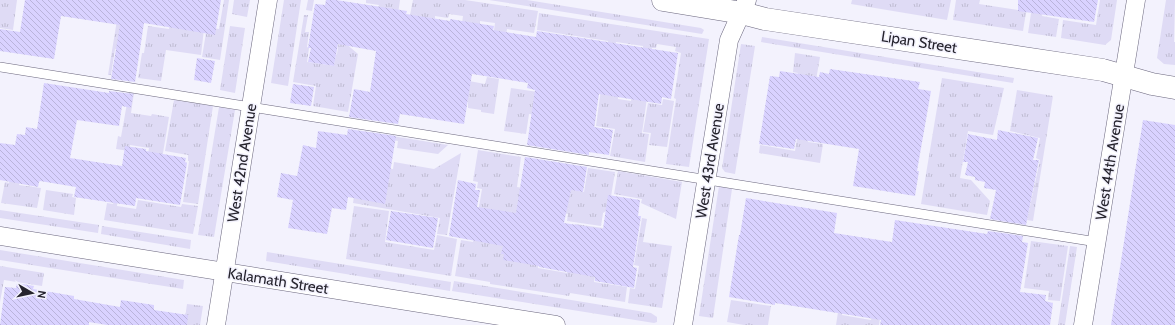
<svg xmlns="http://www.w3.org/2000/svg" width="1175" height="325" viewBox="0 0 1175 325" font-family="Cabin,sans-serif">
  <defs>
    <pattern id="grass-tufts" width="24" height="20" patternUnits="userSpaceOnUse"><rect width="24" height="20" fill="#dfdbf5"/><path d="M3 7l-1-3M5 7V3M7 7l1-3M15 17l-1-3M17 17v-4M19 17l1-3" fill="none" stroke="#bfbcd2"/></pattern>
    <pattern id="building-back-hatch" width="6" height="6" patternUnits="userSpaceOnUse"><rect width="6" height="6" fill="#d9d2ff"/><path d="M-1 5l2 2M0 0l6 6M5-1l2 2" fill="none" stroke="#bab4db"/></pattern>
  </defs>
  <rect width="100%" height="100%" fill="#f3f2fd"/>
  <g fill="url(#grass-tufts)">
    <path d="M0,0H17L13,30L0,28Z"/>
    <path d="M224,0H229L220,60L202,57L207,27L219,29Z"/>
    <path d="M234,0H250L247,17L232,14Z"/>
    <path d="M284,0H301L288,86L271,83Z"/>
    <path d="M308,0H314L312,11L306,10Z"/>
    <path d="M366,0H400L398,14L378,9L379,5L366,3Z"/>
    <path d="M413,0H465L538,11L534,33L507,29L504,46L488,74L495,23L480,21V25L457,59L463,16L449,14L448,18L435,16V19L410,15Z"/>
    <path d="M489,0H527L701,28L704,30L702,34Z"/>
    <path d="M852,0H951L947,20L851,4Z"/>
    <path d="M956,0H980L979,4L1018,10L1028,0L1023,31L953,20Z"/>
    <path d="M1033,0H1045L1042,16L1059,19L1056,37L1028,33Z"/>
    <path d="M1100,0H1117L1111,40L1105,45L1061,38L1063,20L1096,25Z"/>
    <path d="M1166,0H1175L1174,42H1175V65L1164,64L1157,58Z"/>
    <path d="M344,8V42L358,54L348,112L313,106L316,86L293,82L304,15H308L305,32H309L307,47L309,48L307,62L334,66L336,55L337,54Z"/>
    <path d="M172,13L204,29L201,55L166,50L161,81L138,78L142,53H144L148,26L169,29Z"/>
    <path d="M539,13L709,39L689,167L666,164L676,99L674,98L681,53L675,51L676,47L657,44L656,48H652L645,95L643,46L616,42L609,89L601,88L608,41L537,30Z"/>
    <path d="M117,20H120L129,51L115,49L111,75H108Z"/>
    <path d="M230,26L245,28L235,93L220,90Z"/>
    <path d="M762,37L1014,78L1013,83L761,42Z"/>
    <path d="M741,44L755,46L735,174L725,172L722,168Z"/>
    <path d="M795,53L820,57L816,80L797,77L798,73L793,72Z"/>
    <path d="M487,77L499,79L494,114L481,112V110L468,108V99L452,97L469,81L485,84Z"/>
    <path d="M942,78L1004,88L993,135L968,131L960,178L971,180L990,201L987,215L921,204Z"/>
    <path d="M806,84L817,85L808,142L823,144L820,163L759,153L760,145L795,151Z"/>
    <path d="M511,88L558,95L587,113L596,115L594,132L549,117L529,114L526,134L504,131Z"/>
    <path d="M601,89L618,92V99L631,101L632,95L647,98L642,133L649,134L645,162L610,156L615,129L596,126Z"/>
    <path d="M1017,90L1053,96L1033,221L1027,220L1040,160L1036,158L1040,138L1010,131Z"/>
    <path d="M129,92L134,93L131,113L151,116L152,114L169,117L155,201L148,154L149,148L130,145L129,151L116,149L118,136L121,137Z"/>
    <path d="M663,99L674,101L667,147L649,145L651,133L643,132L648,103L662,105Z"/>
    <path d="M174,100L213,106L198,204L183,202L189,161H188V155L165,151Z"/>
    <path d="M219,107L235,110L214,237L198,235Z"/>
    <path d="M367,132L448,145L438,154L397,148L398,141L368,136L362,162Z"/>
    <path d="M478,150L521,157L517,187L541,191L551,187L538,268L567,273L575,224L603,228L594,282L627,287L625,302L570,293L569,296L490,284V282L455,276L461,240L473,242L482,189L477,188L478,182L473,181Z"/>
    <path d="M461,153L447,235L437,234L440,218L353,203L359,164L393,169L394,162L434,169Z"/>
    <path d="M588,168L615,172L609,209L603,213L601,226L567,221L568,214L550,211L554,187L584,192Z"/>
    <path d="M618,171L682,182L676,219L641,203L642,199L614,194Z"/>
    <path d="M10,179L20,181L19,185L41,188L37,208L1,203L5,182L9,183Z"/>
    <path d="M719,186L732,189L713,318L699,316Z"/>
    <path d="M46,190L73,194L72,197L76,198L74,215L43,210Z"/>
    <path d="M114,198H118L117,206L136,209L138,200L181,207L182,204L198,206L193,234L104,220L107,203L113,204Z"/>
    <path d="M354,206L389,211L385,242L434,250L437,235L457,239L451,276L346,259Z"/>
    <path d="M0,210L99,225L98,233L0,218Z"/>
    <path d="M642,218L647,219L643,242L672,246L662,308L628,303L630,288L635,289L639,266L634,265Z"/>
    <path d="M102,226L191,240L190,249L101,234Z"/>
    <path d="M1031,241L1068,246L1060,301L1048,300L1049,291L1024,288Z"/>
    <path d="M1070,246L1077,247L1065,325H1058Z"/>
    <path d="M882,247L891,249L879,325H836L841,293L846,294L842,315L871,320Z"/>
    <path d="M0,250L184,280L183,289L0,260Z"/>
    <path d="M267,252L451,282L450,291L266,261Z"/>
    <path d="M0,266L44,273L42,286L4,280L0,302Z"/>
    <path d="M454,281L651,313L657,317V322L654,323L452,291Z"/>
    <path d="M731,300L771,306L768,325H744L727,322Z"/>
    <path d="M187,304L203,306L200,325H184Z"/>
  </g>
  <g fill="url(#building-back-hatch)">
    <path d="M25,0H221L215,35L144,23L135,82L111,79L120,25L61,16L54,59L0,51V29L20,32Z"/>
    <path d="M326,0H336L407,11L406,14L450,21V19L494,26L493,30L536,37L537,31L678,53L671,99L662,97L661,104L599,94L594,127L613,130L609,155L589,152V155L527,145L535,90L527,88L528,83L472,74L464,124L400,114L398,124L349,117L354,89L370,92L376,51L338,44L334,66L308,62L311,48H308L315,4L325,5Z"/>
    <path d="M1018,0H1098L1094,22L1018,11Z"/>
    <path d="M197,58L215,61L211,83L194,80Z"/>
    <path d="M830,69L920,82L918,89L931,91L917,171H919L915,196L853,186L859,149L796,139L794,149L759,144L770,76L779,77L780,71L819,77L820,72L829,74Z"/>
    <path d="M44,83L109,93V91L133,94L131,108L122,106L119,126L77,120L70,158L122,166L125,146L146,149V151L186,158L185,162L187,163L180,205L136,198L135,206L74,197L76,187L40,181L39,182L38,187L0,180V143L15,145L17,134L25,135L26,127L37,129Z"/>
    <path d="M293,84L314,87L311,106L290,103Z"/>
    <path d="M1143,120L1175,125V325H1111Z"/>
    <path d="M348,129L396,136L385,204L348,197L346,210L332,208L327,234L288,228L293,200L277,197L281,173L297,176L303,145L316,148L318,131L347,135Z"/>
    <path d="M998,130L1038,138L1033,160H1039L1026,225L990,219L996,190L984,188L985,182L975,180V177L965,175L968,162H963L968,134L997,140Z"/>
    <path d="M525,157L587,167L583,192L571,190L564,223L603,229L608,195L640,200L638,216H641L633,267L637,268L634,288L595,281V277L539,267V266L503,260L504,254H501L503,246L449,236L458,180L476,184L475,190H480L477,207L516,213Z"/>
    <path d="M746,198L837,213L834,233L892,242L895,220L987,234L988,231L1023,236L1022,242L1028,243L1020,292L1046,295L1045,301L1053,303L1050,325H880L881,320L775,303V305L729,297L739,235H740Z"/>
    <path d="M391,211L438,218L433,248L386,240Z"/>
    <path d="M17,283L34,286L33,289L74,296V299L120,307L121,300L154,305V310L188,315L187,325H107L89,322V325H0L5,287L16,288Z"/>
  </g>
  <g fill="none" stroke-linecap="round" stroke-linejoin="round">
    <defs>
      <path id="lane" d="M0,67L1097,242"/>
      <g id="street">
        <path d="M0,236L556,325"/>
        <path d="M216,325L268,0"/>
        <path d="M683,325L729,40L747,0"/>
        <path d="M1083,325L1136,0"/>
      </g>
      <path id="secondary" d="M663,0L742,13L765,19L1103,70L1152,84L1175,88"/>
    </defs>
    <use href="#lane" stroke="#6a667d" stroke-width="10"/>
    <use href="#street" stroke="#6a667d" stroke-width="19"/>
    <use href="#secondary" stroke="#6a667d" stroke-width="23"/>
    <use href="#lane" stroke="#fff" stroke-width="9"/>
    <use href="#street" stroke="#fff" stroke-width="18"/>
    <use href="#secondary" stroke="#fff" stroke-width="22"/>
  </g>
  <g text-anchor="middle" stroke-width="3" stroke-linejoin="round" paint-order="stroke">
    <g font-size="15" fill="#25232d" stroke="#f3f2fd">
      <text transform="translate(919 42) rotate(9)" y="5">Lipan Street</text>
      <text transform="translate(710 161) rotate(-81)" y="5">West 43rd Avenue</text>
      <text transform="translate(1110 162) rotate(-81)" y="5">West 44th Avenue</text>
      <text transform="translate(242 163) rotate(-81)" y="5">West 42nd Avenue</text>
      <text transform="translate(278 281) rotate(9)" y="5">Kalamath Street</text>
    </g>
  </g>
  <g transform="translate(32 293) rotate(99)" stroke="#f3f2fd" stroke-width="3" paint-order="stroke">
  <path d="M0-3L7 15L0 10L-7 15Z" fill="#25232d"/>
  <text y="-6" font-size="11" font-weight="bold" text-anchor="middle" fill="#25232d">N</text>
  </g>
</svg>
